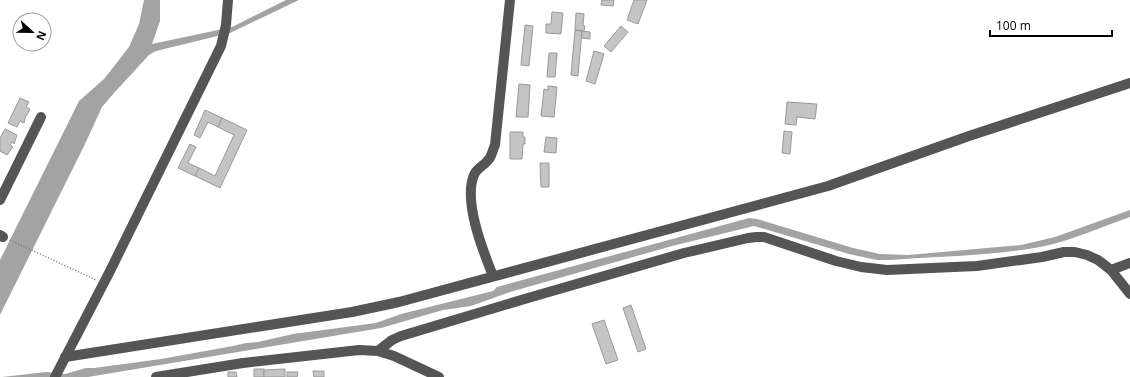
<svg xmlns="http://www.w3.org/2000/svg" width="1130" height="377" viewBox="0 0 1130 377" font-family="'Open Sans',sans-serif">
  <rect width="100%" height="100%" fill="#fff"/>
  <g fill="#a3a3a3">
    <path d="M144,0H160V21L152,44L232,27L286,0H299L230,33L156,51L149,55L114,93L102,107L85,144L0,315V260L79,101L104,79L129,47L139,24Z"/>
    <path d="M1130,210V217C1101,227 1071,241 1040,247C992,256 941,256 891,260H877L849,254L754,226L672,246L510,292L471,306L443,310L381,328L88,377H2L46,372L65,374L86,368H94L161,359L233,346L246,343L258,342L293,334L376,323L401,314L493,291L497,287L749,218L757,219L853,248L880,254L908,255L1021,245L1055,237Z"/>
  </g>
  <g fill="#c4c4c4" stroke="#999">
    <path d="M602,0H614L613,6L601,5Z"/>
    <path d="M634,0H647L638,24L627,20Z"/>
    <path d="M552,12L563,13L561,34L546,33V24H551Z"/>
    <path d="M576,13L584,14L583,26H585L584,31L575,30Z"/>
    <path d="M525,25L533,26L529,66L521,65Z"/>
    <path d="M621,26L628,32L611,52L604,46Z"/>
    <path d="M575,30L582,31L578,76L571,75Z"/>
    <path d="M582,31L590,32V39L582,38Z"/>
    <path d="M594,51L604,54L595,84L586,81Z"/>
    <path d="M549,53H557L555,77H547Z"/>
    <path d="M519,84L530,85L528,117H516Z"/>
    <path d="M548,86L557,87L554,117L541,116L544,89L548,90Z"/>
    <path d="M20,98L29,102L26,107L30,109L27,115H26L24,123L20,121L17,127L8,123Z"/>
    <path d="M787,102L817,104L815,119L797,117L796,125L785,124Z"/>
    <path d="M205,110L222,118L218,127L208,122L200,138L194,135Z"/>
    <path d="M222,118L247,130L220,188L195,176L199,168L215,176L234,135L218,127Z"/>
    <path d="M5,129L17,135L14,144L12,142L10,145L13,147L7,155L0,151V138Z"/>
    <path d="M784,131L792,132L790,154L782,153Z"/>
    <path d="M510,132H523V137H525V144H523L522,159H510Z"/>
    <path d="M546,137L557,138L556,153L544,152Z"/>
    <path d="M190,144L196,147L188,163L199,168L195,176L178,168Z"/>
    <path d="M540,163H549V187H541Z"/>
    <path d="M631,305L646,349L638,352L623,308Z"/>
    <path d="M604,320L618,360L606,364L592,324Z"/>
    <rect x="254" y="369" width="10" height="8"/>
    <path d="M285,369V377H264V370Z"/>
    <path d="M313,371H324V377H314Z"/>
    <path d="M228,372H236L237,377H228Z"/>
    <path d="M287,372H298L297,377H287Z"/>
  </g>
  <g fill="none" stroke-linecap="round" stroke-linejoin="round">
    <path stroke="#777" stroke-width="1.5" stroke-dasharray="1 2" stroke-linecap="butt" d="M10,240L96,280"/>
    <g stroke="#555" stroke-width="10">
      <path d="M0,200L41,117"/>
      <path d="M0,235L3,237"/>
      <path d="M1111,270L1130,263"/>
      <path d="M493,276C483,251 463,201 474,175C477,168 485,165 489,159C492,155 493,149 495,145L510,0"/>
      <path d="M378,351L392,340L401,336L528,298L684,253L748,238L757,237H764L836,261L861,267L887,270L977,266L1042,257L1064,252H1075L1087,255L1098,260L1111,270L1130,294"/>
      <path d="M65,357L352,312L399,302L828,186L969,136L1130,83"/>
      <path d="M55,377L109,273L221,46L226,25L228,0"/>
      <path d="M156,377L243,363L359,350L378,351L394,356L439,377"/>
    </g>
  </g>
  <g transform="translate(32 32) rotate(112)"><circle r="19" fill="#ffffff" stroke="#999999"/>
  <path d="M0-3L7 15L0 10L-7 15Z" fill="#000000"/>
  <text y="-6" font-size="11" font-weight="bold" text-anchor="middle" fill="#000000">N</text>
  </g>
  <path d="M990 30v6h122v-6" fill="none" stroke="#000000" stroke-width="2"/>
  <text x="996" y="30" font-size="12" fill="#000000" stroke="#ffffff" stroke-width="3" paint-order="stroke">100 m</text>
</svg>
